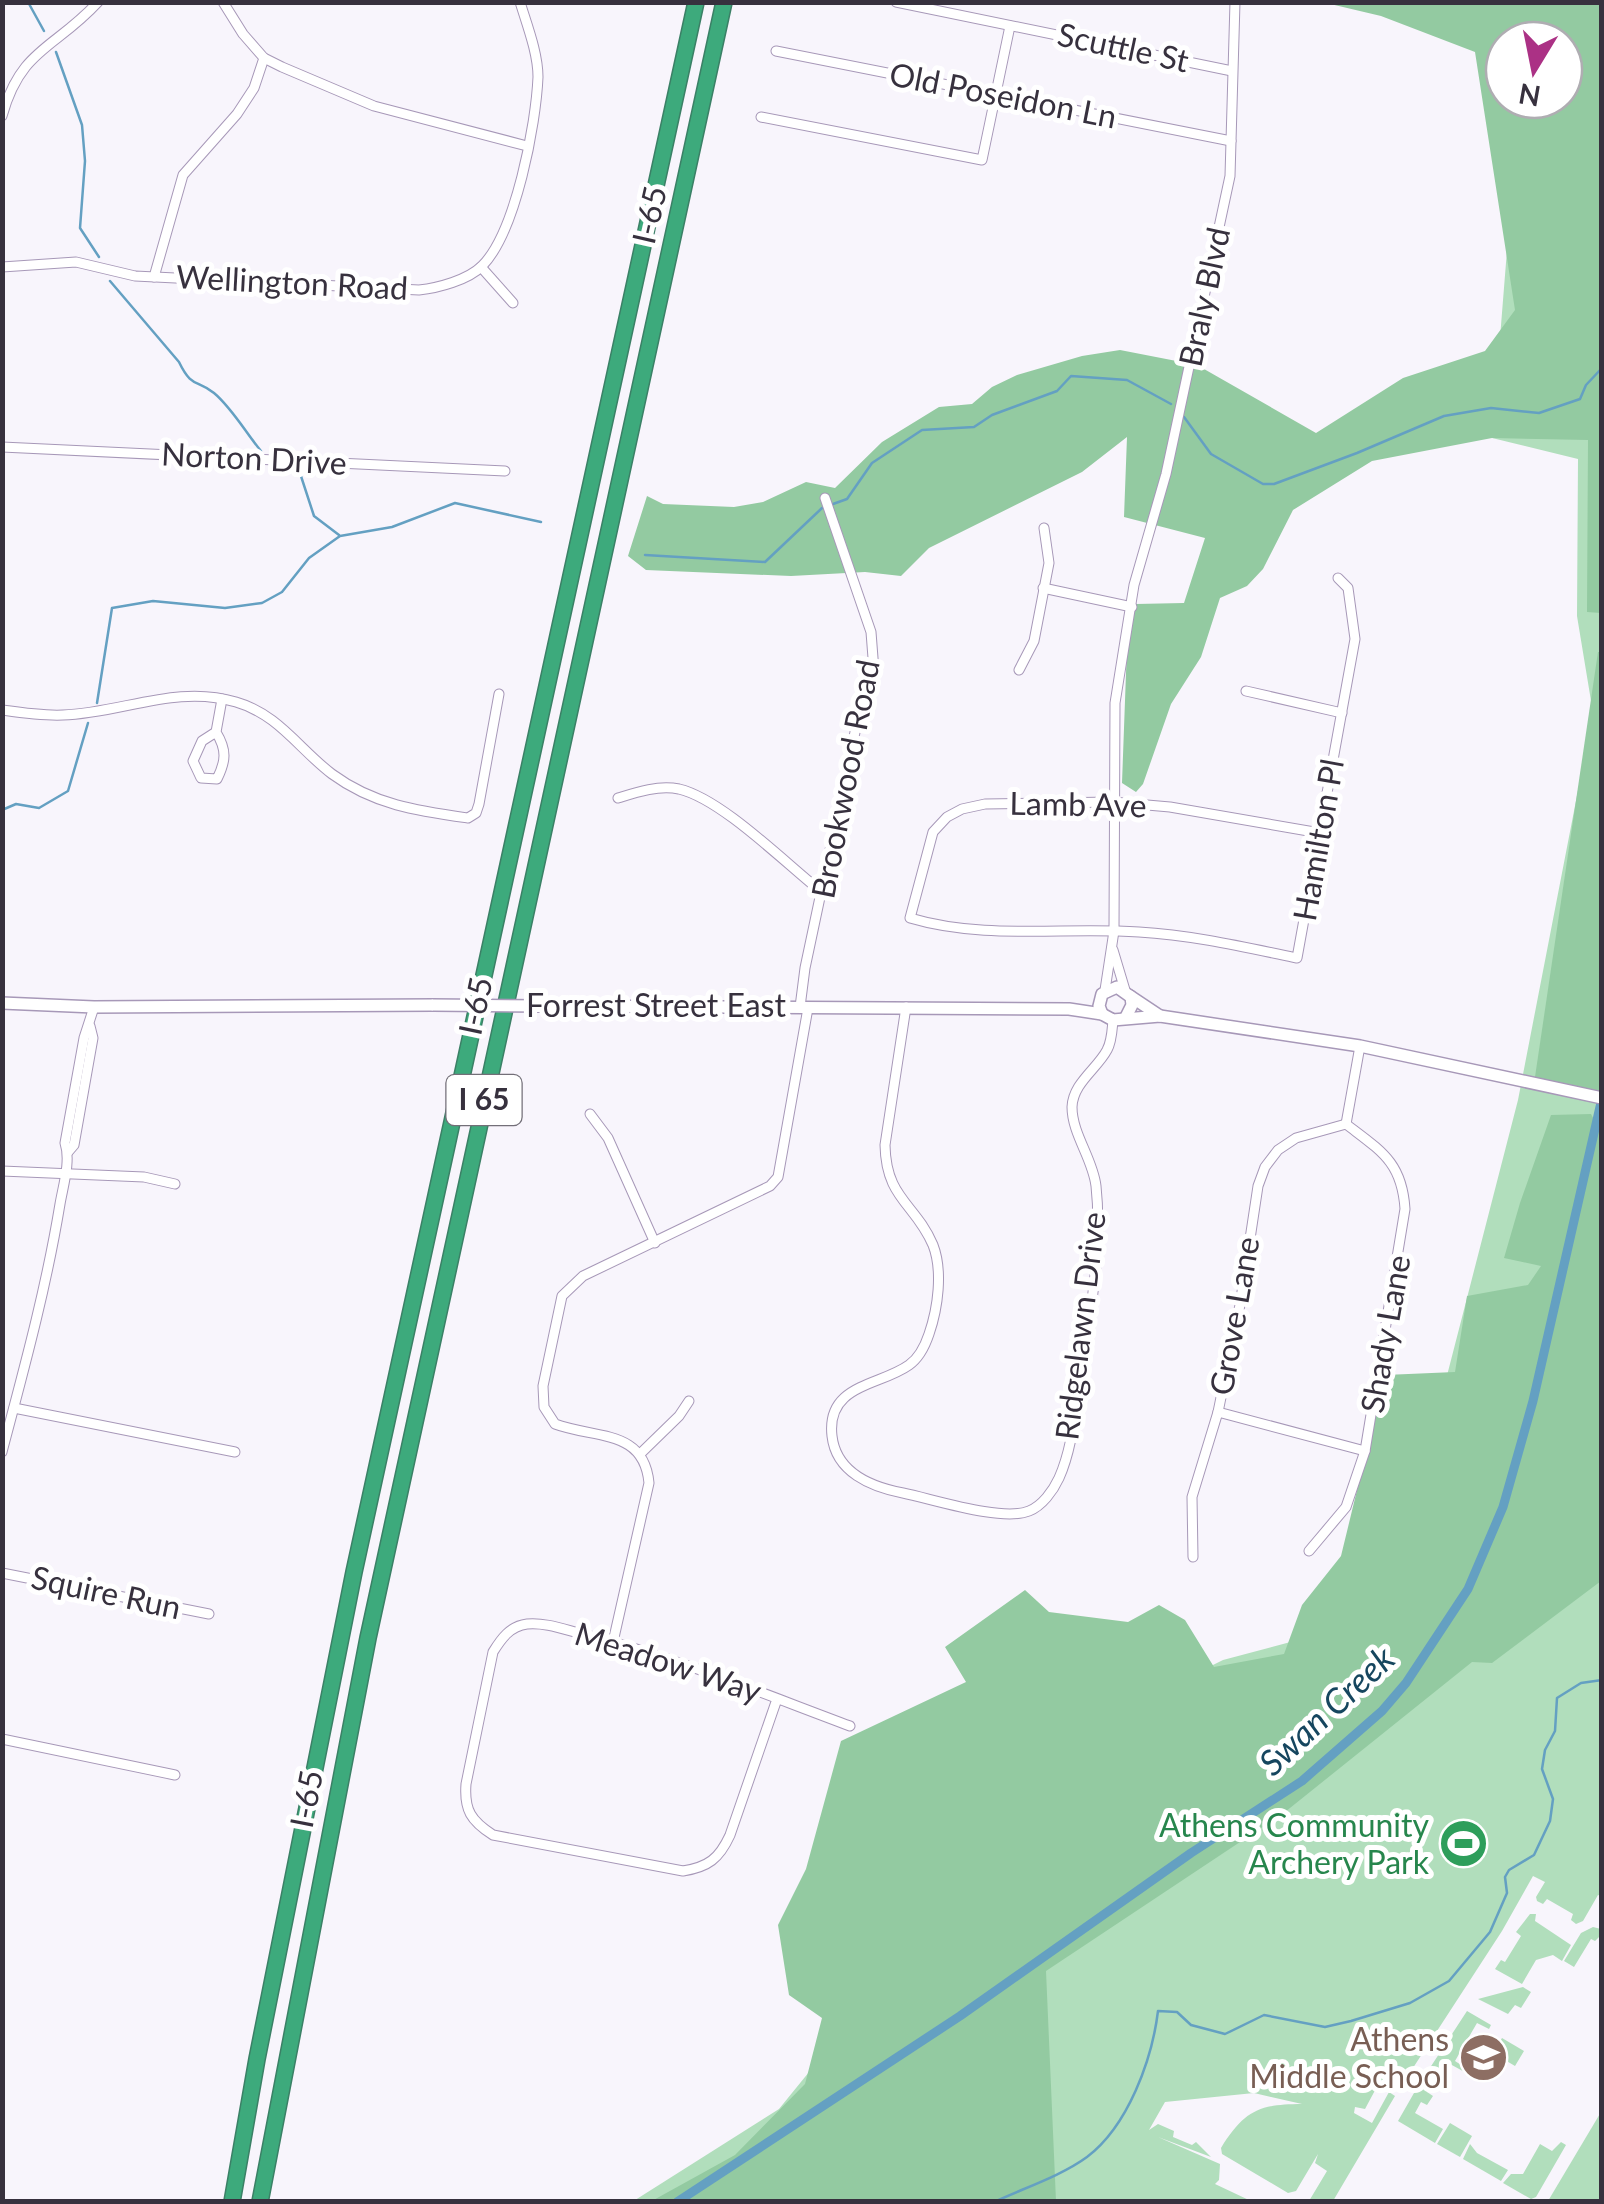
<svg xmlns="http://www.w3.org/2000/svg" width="1604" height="2204" viewBox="0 0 1604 2204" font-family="Lato,sans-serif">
  <rect width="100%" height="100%" fill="#f8f5fc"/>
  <g fill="#b1debc">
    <path d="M1601,3V1896L1598,1895L1583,1921L1576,1924L1571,1920L1573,1914L1547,1899L1543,1904L1537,1901L1536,1897L1545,1882L1533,1876L1502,1931L1398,2091L1380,2081L1365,2109L1355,2107L1354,2113L1372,2123L1389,2092L1395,2096L1333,2201H1309L1327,2171L1315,2163L1318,2154L1296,2191L1288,2193L1222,2154L1221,2148C1244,2111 1259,2104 1302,2104L1254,2093L1165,2102L1149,2130L1158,2124L1174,2131L1173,2137L1192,2145L1196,2142L1211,2157L1158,2137L1220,2164L1219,2180L1215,2184L1251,2201L632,2202L779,2109L1090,1726L1223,1660L1335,1630L1409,1523L1518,1100L1593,713L1577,616L1578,459L1492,438L1519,100H1564V40Z"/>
    <path d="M1530,1914H1536L1535,1921L1571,1945L1562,1961L1553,1955L1536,1960L1522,1984L1495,1969L1501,1960L1505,1962L1521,1936L1516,1932Z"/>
    <path d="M1593,1927L1601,1929V1935L1595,1941L1591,1939L1574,1967L1564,1961L1581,1933Z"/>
    <path d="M1523,1987L1531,1992L1521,2008L1515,2005L1508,2014L1478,1999Z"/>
    <path d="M1467,2011L1491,2025L1489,2029L1477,2023L1455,2061L1472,2072L1470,2075L1450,2064L1445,2071L1441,2069L1433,2082L1424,2077Z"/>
    <path d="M1502,2038L1524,2051L1515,2066L1493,2053Z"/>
    <path d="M1422,2079L1432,2084L1427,2092L1433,2096L1427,2105L1421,2102L1415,2113L1443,2129L1435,2143L1398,2121Z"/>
    <path d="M1601,2112V2201H1548Z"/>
    <path d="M1450,2123L1472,2136L1460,2157L1437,2144Z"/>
    <path d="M1561,2142L1566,2145L1536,2197L1531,2199L1503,2183L1511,2174H1523L1540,2144L1552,2151Z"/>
    <path d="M1470,2144L1477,2153L1508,2170L1501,2181L1463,2159Z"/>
  </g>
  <g fill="#93caa1" fill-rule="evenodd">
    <path d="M1326,3H1601V613L1587,612L1588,440L1492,438L1372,461L1293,510L1263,569L1247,586L1220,598L1201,657L1171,704L1143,784L1136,792L1122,783L1127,646L1136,604L1184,603L1205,538L1124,517L1127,437L1082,472L929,548L901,576L865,572L791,576L646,570L628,556L647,496L663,504L734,507L763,502L806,482L835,488L882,442L939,407L972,404L992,387L1017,375L1082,356L1120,350L1197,365L1316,433L1403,378L1485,351L1515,310L1475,52L1381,16ZM1504,40H1564V100H1504Z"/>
    <path d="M1598,652H1602L1601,1092L1535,1077Z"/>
    <path d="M1591,1114L1602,1135L1601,1581L1492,1663L1472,1662L1285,1812L1046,1971L1056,2201L650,2202L735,2155L805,2084L822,2018L789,1995L778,1925L806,1869L841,1741L966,1682L945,1647L1025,1590L1049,1612L1128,1622L1159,1605L1185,1620L1214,1667L1284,1654L1302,1605L1341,1556L1385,1375L1455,1372L1467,1296L1528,1285L1541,1266L1504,1258L1520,1203L1551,1115Z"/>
  </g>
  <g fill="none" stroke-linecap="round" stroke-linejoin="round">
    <g stroke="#64a0c2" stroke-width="2.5">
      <path d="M28,2L44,31"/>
      <path d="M56,52L82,125L85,161L80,228L99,257"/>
      <path d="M110,281L179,362C192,389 197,379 214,393C232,408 246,433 261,451"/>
      <path d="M1184,417L1211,454L1263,484H1274L1357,453L1444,416L1491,408L1539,413L1580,399L1586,385L1602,368"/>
      <path d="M271,466L299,470L314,516L339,535"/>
      <path d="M833,504L847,499L872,463L922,430L974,427L992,415L1057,391L1071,376L1127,380L1171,404"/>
      <path d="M645,555L765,562L822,508"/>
      <path d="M97,703L112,608L153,601L225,608L262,603L282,592L309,558L340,536L392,527L455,503L541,522"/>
      <path d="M2,810L16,804L39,808L68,791L88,723"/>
      <path d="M994,2202C1024,2188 1061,2176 1087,2157C1128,2126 1152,2060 1158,2011L1177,2012L1191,2025L1225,2034L1264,2015L1325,2027L1351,2021L1410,2003L1449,1981L1490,1932L1507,1893L1505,1877L1509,1870L1534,1855L1550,1821L1553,1799L1542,1769L1545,1750L1555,1731L1557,1698L1581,1683L1602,1680"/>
    </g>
    <path stroke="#64a0c2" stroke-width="9" d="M677,2202L960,2016L1191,1853L1302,1781L1382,1711L1406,1683L1468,1589L1503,1507L1533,1401L1602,1098"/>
    <defs>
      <g id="minor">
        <path d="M223,2L243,34L264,58L282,67L374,106L527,146"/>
        <path d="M896,2L1232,71"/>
        <path d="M776,51L1231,141"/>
        <path d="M2,116C21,48 55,49 98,2"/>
        <path d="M761,117L982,160L1010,26"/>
        <path d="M2,267L76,262L135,276L419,290C438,288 468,280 482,266C516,232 536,124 538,77C538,53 527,25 520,2"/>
        <path d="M481,267L513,303"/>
        <path d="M154,277L183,175L237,114L254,88L264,58"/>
        <path d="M2,447L505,471"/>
        <path d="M1043,588L1132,607"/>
        <path d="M1019,670L1034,641L1049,563L1044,528"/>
        <path d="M1246,691L1342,713"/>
        <path d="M2,710C23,713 43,716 63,715C122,713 177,684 236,702C278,714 299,749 332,774C374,805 418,811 468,818L476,813L479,804L499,694"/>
        <path d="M216,732C227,750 226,761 217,779L201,778L193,761L202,741L216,732L222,699"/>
        <path d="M618,798C637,792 658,785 679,789C722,799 786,864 823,893"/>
        <path d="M1320,833L1170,807L1113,802L985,804L962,809L947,817L933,832L910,918C984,940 1062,927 1139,932C1192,935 1244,947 1297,958L1355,639L1348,588L1338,578"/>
        <path d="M1113,950L1125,990"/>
        <path d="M1105,990L1114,931L1115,703L1134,585L1166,474L1230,176L1235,2"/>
        <path d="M800,1007L805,968L858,718L874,671L871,632L825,498"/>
        <path d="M906,1007L885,1145C886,1199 915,1203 933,1245C943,1271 938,1308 929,1334C925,1346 919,1358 909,1365C880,1386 826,1384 832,1436C836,1472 871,1487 903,1493C933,1499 1002,1522 1029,1511C1042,1506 1053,1491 1059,1478C1072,1449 1075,1413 1080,1382C1089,1319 1103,1250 1096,1186C1093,1159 1072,1134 1072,1107C1073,1083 1097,1069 1107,1050C1112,1041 1112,1030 1113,1020"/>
        <path d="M590,1114L608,1138L655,1243"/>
        <path d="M1346,1124L1360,1046"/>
        <path d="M68,1152L74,1145L93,1038L90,1026"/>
        <path d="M2,1171L144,1177L175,1184"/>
        <path d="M14,1408L235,1452"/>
        <path d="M1218,1412L1365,1451"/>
        <path d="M2,1452C24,1369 46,1289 60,1204C63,1186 71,1161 65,1143L84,1038L94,1007"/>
        <path d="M641,1453L679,1416L689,1401"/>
        <path d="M1309,1551L1346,1507L1365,1451L1405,1209C1402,1162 1381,1151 1346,1124"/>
        <path d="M1193,1557L1192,1497L1218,1412L1240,1305L1258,1186L1265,1167L1278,1150L1296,1138L1346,1124"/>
        <path d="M2,1573L209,1614"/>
        <path d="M613,1642L649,1483C644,1429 596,1439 555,1424L544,1407L543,1386L562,1296L583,1276L770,1186L778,1177L808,1008"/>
        <path d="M777,1699L730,1835C719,1859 708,1867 683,1871L493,1835C471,1821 464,1810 466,1784L493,1652C501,1639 510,1626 527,1624C547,1622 568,1631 587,1635C677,1658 764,1694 850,1726"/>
        <path d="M2,1739L175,1775"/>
      </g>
      <g id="tertiary">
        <path d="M1130,996L1160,1016"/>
        <path d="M2,1003L94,1007L433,1005"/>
        <path d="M550,1006L1069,1009L1102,1014L1113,1020L1160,1016L1360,1046L1602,1098"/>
        <path d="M1102,1014L1099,1006L1102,994L1117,987L1131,997L1132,1005L1126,1017"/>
      </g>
      <g id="motorway">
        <path d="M232,2202L257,2059L354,1572L696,2"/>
        <path d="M260,2202L368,1638L724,2"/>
      </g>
    </defs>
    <use href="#minor" stroke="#a798b8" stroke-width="11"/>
    <use href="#tertiary" stroke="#a798b8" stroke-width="14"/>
    <use href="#motorway" stroke="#3b8066" stroke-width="18"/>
    <use href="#minor" stroke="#fff" stroke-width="9"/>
    <use href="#tertiary" stroke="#fff" stroke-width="11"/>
    <use href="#motorway" stroke="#3daa7c" stroke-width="15"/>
    <defs>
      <path id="tertiary-bridge" d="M433,1005L550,1006"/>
    </defs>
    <use href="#tertiary-bridge" stroke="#a798b8" stroke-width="14" stroke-linecap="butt"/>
    <use href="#tertiary-bridge" stroke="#fff" stroke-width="11"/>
  </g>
  <defs>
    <symbol id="stadium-disc" viewBox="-11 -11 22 22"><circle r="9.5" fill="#2e9e5b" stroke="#fff"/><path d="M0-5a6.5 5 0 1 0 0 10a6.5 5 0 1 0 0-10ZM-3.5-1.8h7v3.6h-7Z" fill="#fff"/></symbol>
    <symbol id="school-disc" viewBox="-11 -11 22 22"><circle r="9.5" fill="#8d6e63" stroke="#fff"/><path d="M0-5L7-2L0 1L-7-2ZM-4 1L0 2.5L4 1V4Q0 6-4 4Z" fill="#fff"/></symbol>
  </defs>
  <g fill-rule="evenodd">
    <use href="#stadium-disc" x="1436" y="1816" width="55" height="55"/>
    <use href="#school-disc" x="1456" y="2030" width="55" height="55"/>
  </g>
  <g text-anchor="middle" stroke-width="10" stroke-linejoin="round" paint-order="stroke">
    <rect fill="#fff" stroke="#736f78" stroke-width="2.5" x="446.5" y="1075" width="75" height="50" rx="8"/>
    <g font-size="30" font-weight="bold" fill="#37313e">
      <text x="484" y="1110">I 65</text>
    </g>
    <g font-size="32" fill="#37313e" stroke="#fff">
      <text transform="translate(1123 48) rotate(12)" y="11">Scuttle St</text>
      <text transform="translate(1003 96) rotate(11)" y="11">Old Poseidon Ln</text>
      <text transform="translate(650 215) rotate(-77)" y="11">I-65</text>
      <text transform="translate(292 283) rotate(3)" y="11">Wellington Road</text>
      <text transform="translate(1205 297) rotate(-78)" y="11">Braly Blvd</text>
      <text transform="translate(254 459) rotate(3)" y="11">Norton Drive</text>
      <text transform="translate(846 779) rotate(-79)" y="11">Brookwood Road</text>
      <text transform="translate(1078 805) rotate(1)" y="11">Lamb Ave</text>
      <text transform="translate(1319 840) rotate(-80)" y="11">Hamilton Pl</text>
      <text transform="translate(476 1006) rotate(-78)" y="11">I-65</text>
      <text x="656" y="1017">Forrest Street East</text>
      <text transform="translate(1235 1316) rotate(-80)" y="11">Grove Lane</text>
      <text transform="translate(1081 1326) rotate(-83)" y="11">Ridgelawn Drive</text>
      <text transform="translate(1386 1334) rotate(-80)" y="11">Shady Lane</text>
      <text transform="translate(106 1593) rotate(12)" y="11">Squire Run</text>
      <text transform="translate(668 1663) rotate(18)" y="11">Meadow Way</text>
      <text transform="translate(307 1799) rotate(-79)" y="11">I-65</text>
    </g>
    <g font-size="32" fill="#27864d" stroke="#fff" text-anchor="end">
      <text x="1429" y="1837">Athens Community<tspan x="1429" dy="37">Archery Park</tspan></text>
    </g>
    <g font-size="32" fill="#785e54" stroke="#fff" text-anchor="end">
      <text x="1449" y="2051">Athens<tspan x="1449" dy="37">Middle School</tspan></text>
    </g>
    <g font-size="35" font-style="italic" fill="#16465f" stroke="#fff">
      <text transform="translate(1327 1711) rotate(-43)" y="12">Swan Creek</text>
    </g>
  </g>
  <rect width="1604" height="2204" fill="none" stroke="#37313e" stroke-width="10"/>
  <g transform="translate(1534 70) rotate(190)"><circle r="48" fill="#ffffff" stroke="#afadb2" stroke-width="2.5"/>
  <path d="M0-8L18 38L0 25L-18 38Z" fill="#ab3185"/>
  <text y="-15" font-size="28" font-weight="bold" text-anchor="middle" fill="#37313e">N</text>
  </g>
</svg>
